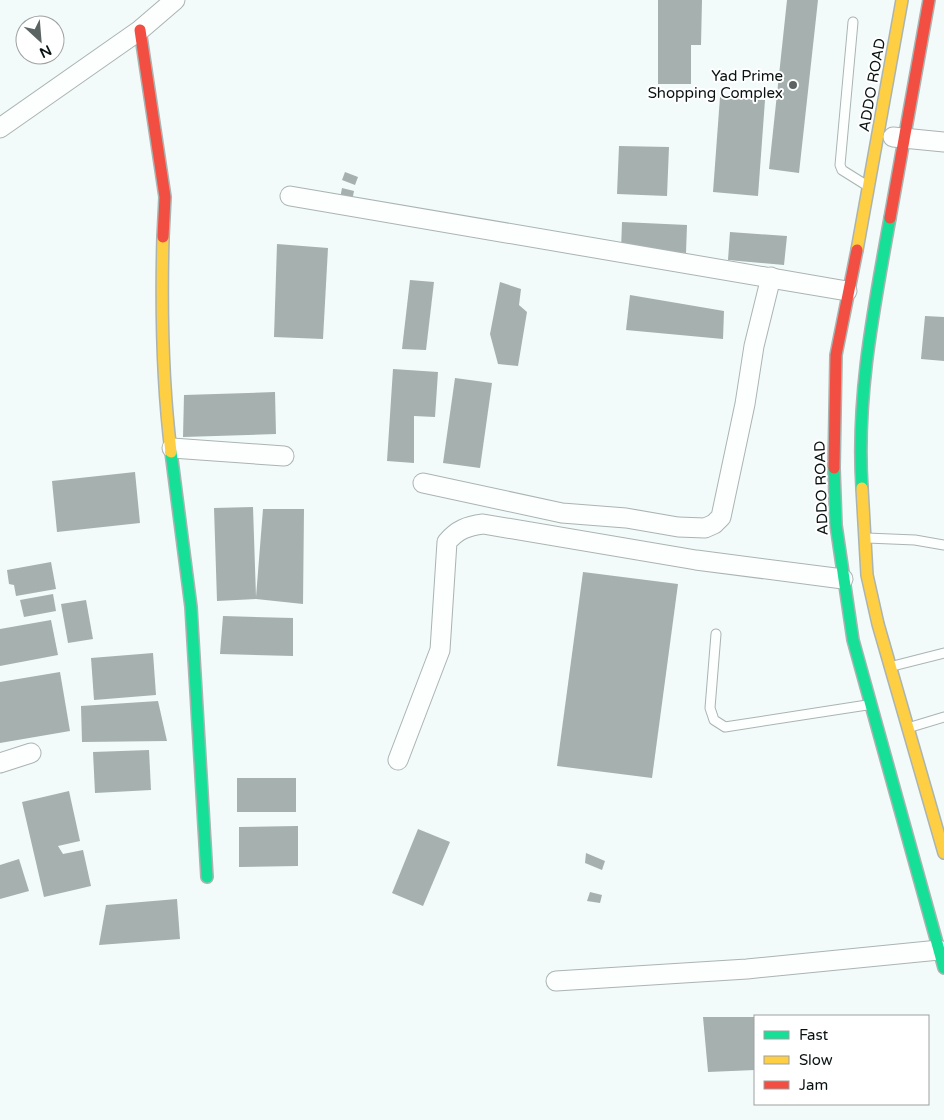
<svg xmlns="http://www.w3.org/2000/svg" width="944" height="1120" viewBox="0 0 944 1120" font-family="'Varela Round',sans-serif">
  <rect width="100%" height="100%" fill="#f2fbfa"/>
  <g fill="#a6b0af">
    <path d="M658,0H702L701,45H691V84H658Z"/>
    <path d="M787,0H818L799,173L769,169Z"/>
    <path d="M720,97L765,100L758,196L713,192Z"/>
    <path d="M619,146L669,147L667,196L617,194Z"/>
    <path d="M345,172L358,177L355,185L342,180Z"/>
    <path d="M342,188L354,191L352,201L340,199Z"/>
    <path d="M622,222L687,225L686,253L621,250Z"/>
    <path d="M730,232L787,236L784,265L728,260Z"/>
    <path d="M277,244L328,248L323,339L274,337Z"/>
    <path d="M410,280L434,282L426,350L402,349Z"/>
    <path d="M500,282L521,289L519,305L527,312L518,366L498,364L490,334Z"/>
    <path d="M630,295L724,311L723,339L626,330Z"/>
    <path d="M925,316L944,317V361L921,359Z"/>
    <path d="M393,369L438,372L435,417L414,416V463L387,461Z"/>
    <path d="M455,378L492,383L480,468L443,463Z"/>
    <path d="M275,392L276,434L183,437L184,395Z"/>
    <path d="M135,472L140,523L57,532L52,481Z"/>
    <path d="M253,507L256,597L263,509H304L303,604L256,599L217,601L214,508Z"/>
    <path d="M51,562L56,589L16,596L14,585L9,584L7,570Z"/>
    <path d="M583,572L678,584L652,778L557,766Z"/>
    <path d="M53,594L56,611L24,617L20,600Z"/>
    <path d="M86,600L93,639L68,643L61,604Z"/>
    <path d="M223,616L293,618V656L220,654Z"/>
    <path d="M51,620L58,655L0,666V629Z"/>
    <path d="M153,653L156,695L94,700L91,658Z"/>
    <path d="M60,672L70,731L0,743V682Z"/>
    <path d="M158,701L167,741L82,742L81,706Z"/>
    <path d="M149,750L151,790L95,793L93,752Z"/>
    <rect x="237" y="778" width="59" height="34"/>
    <path d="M69,791L80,841L58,846L63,854L83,850L91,886L44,897L22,802Z"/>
    <path d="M298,826V866L239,867V827Z"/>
    <path d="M418,829L450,842L423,906L392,893Z"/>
    <path d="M586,853L605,861L602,870L585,863Z"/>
    <path d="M19,859L29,891L0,899V865Z"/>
    <path d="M590,892L602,895L600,903L587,901Z"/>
    <path d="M177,899L180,939L99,945L106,905Z"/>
    <path d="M703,1017H755V1070L708,1072Z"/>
  </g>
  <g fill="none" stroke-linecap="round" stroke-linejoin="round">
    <defs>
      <g id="lane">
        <path d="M853,22L840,165L842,170L866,185"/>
        <path d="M867,538L915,540L944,545"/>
        <path d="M716,634L710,708L714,720L725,727L867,705"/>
        <path d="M893,666L944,653"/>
        <path d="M911,727L944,717"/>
      </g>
      <g id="street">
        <path d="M0,128L140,30L175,0"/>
        <path d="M893,137L944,142"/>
        <path d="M290,196L847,291"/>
        <path d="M172,448L284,456"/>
        <path d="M423,483L562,513L626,518L678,527L705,528L714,524L721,517L745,404L754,346L771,277"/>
        <path d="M398,760L440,650L447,542C457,530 467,526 483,524L696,560L843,579"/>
        <path d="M0,763L31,753"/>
        <path d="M556,981L747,969L939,950"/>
      </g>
      <g id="fast">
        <path d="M171,452L191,607L207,877"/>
        <path d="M834,468L836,525L853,640L944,968"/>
        <path d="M862,488C856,395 874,308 890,218"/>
      </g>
      <g id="slow">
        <path d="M163,237C161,309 162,380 171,452"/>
        <path d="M857,250L902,0"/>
        <path d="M862,488L867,575L878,624L944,853"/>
      </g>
      <g id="jam">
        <path d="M140,30L165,197L163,237"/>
        <path d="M890,218L929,0"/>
        <path d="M834,468L836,355L857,250"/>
      </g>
    </defs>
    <use href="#lane" stroke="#aab4b2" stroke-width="11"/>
    <use href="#street" stroke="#aab4b2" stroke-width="21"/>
    <use href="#fast" stroke="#aab4b2" stroke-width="14"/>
    <use href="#slow" stroke="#aab4b2" stroke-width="14"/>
    <use href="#jam" stroke="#aab4b2" stroke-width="14"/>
    <use href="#lane" stroke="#fdfefe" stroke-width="9"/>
    <use href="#street" stroke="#fdfefe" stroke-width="19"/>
    <use href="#fast" stroke="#16e098" stroke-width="11"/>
    <use href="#slow" stroke="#ffcf43" stroke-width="11"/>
    <use href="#jam" stroke="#f24e42" stroke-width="11"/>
  </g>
  <circle fill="#5b6463" stroke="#fff" stroke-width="2" cx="793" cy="85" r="5"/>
  <g text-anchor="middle" stroke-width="4" stroke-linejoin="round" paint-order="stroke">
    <g font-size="15" fill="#091312" stroke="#fff" text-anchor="end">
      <text x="783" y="81">Yad Prime<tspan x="783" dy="17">Shopping Complex</tspan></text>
    </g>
    <g font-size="15" fill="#091312" stroke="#fff">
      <text transform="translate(872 85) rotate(-80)" y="5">ADDO ROAD</text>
      <text transform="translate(821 488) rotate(-92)" y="5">ADDO ROAD</text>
    </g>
  </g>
  <rect x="754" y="1015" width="175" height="90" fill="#ffffff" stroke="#9da1a0"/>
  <rect x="764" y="1031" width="25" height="8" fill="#16e098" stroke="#9da1a0"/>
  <text x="799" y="1040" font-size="15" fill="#091312">Fast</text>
  <rect x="764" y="1056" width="25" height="8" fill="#ffcf43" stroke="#9da1a0"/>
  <text x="799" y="1065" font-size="15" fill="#091312">Slow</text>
  <rect x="764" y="1081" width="25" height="8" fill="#f24e42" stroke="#9da1a0"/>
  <text x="799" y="1090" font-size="15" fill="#091312">Jam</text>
  <g transform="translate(40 40) rotate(154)"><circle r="24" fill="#ffffff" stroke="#9da1a0"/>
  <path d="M0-4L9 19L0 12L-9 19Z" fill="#5b6463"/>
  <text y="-8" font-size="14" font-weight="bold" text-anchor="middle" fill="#091312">N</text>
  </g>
</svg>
